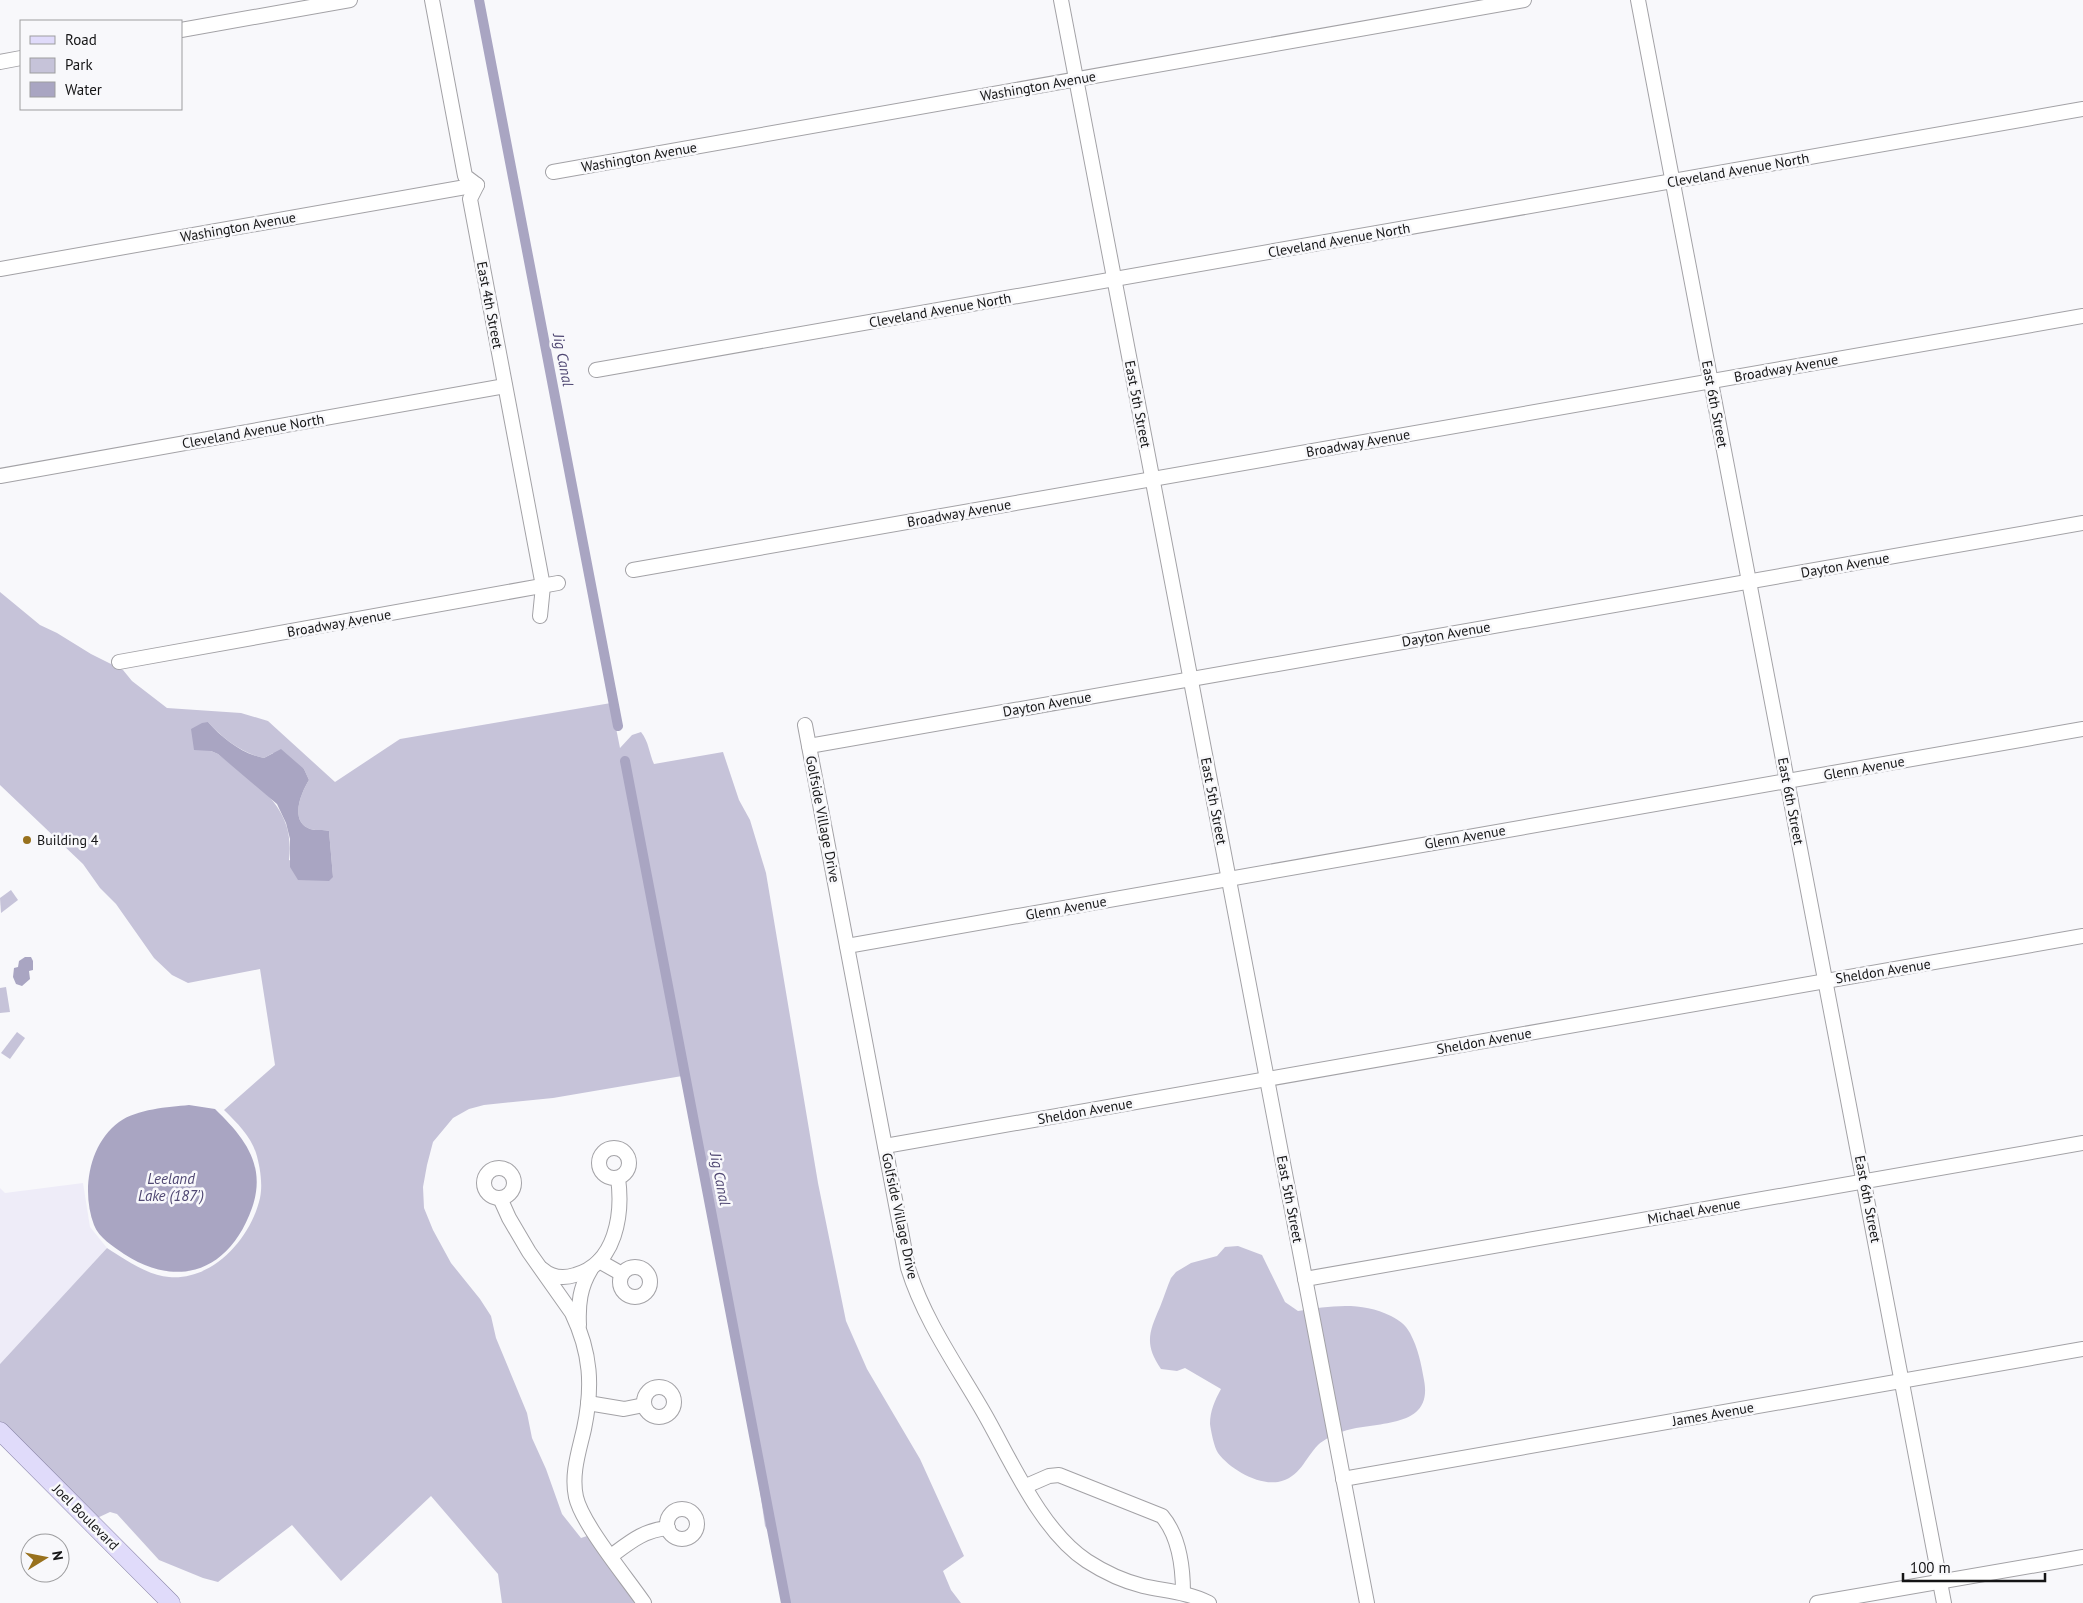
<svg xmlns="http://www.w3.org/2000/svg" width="2083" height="1603" viewBox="0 0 2083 1603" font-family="'PT Sans',sans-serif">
  <rect width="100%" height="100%" fill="#f8f8fb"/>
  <path fill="#eeecf8" d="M83,1183L90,1227L107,1248L0,1364V1188L5,1193Z"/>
  <g fill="#c6c3d9" fill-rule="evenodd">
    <path d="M0,592L40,625L57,633L91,654L123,670L132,681L167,708L241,713L268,721L335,782L400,739L611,703L620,748L632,735L641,732C649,742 649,753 654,764L723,752L739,800L750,820L766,873L818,1183L846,1321L867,1369L920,1459L964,1556L943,1571L951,1590L961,1603H788L780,1552L765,1526L754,1450L688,1075L553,1098L484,1105L469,1109L453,1118L433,1142L427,1165L423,1187L424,1208L433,1230L451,1263L480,1299L491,1316L496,1338L527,1413L532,1438L546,1469L562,1514L581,1538L593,1534L643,1603H502L498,1574L431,1496L341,1581L292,1525L218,1582L203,1578L159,1560L117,1514L110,1512L95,1519L0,1424V1364L107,1248C124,1259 149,1276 169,1277C213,1281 251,1238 260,1198C263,1184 260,1166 256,1153C250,1135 237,1123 224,1110L275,1065L260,969L188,983L172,975L154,958L116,904L100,888L83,864L0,785ZM208,722C222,738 243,754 264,758L273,753L304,769L309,780C301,793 289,821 310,829C317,831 323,829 329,831L333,877L289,860C296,805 255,784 218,754L211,751Z"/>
    <path d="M11,890L18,900L1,913L0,898Z"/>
    <path d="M6,987L10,1012L0,1013V988Z"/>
    <path d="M17,1032L25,1038L10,1059L1,1053Z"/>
    <path d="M1238,1246L1262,1255L1285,1302L1298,1311C1330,1306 1361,1301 1391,1316C1400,1321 1405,1324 1410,1333C1418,1348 1421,1363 1424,1380C1434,1431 1373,1420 1341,1432C1335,1434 1323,1440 1318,1445C1305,1458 1300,1478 1278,1482C1257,1485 1230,1469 1218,1453C1214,1447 1211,1431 1210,1424C1210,1411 1215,1400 1221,1389L1185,1368L1177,1371L1161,1369C1144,1344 1149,1332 1160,1307C1164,1297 1167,1287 1171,1278L1176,1272L1191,1263L1217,1256L1225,1247Z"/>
  </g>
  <g fill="#a9a5c2">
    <path d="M208,722C222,738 242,754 264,758L281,749L304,769L309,780C301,793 289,821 310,829C316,831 323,829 329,831L333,877L329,881L298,880L290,867V839L286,823L277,804L218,754L211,751L194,750L191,729L202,723Z"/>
    <path d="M25,957H31L33,961V970L29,971L30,979L22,986L16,984L13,977L14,968L18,967L19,961Z"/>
    <path d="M189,1105L215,1109C244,1137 267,1165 252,1208C230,1270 180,1290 124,1254C113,1246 99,1238 94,1225C81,1191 89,1144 119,1122C137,1109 168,1107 189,1105Z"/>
  </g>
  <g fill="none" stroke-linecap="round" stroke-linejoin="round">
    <g stroke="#a9a5c2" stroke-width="10">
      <path d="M479,0L618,726"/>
      <path d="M625,761L786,1603"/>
    </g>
    <defs>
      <g id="minor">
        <path d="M432,0L465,176L477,185L470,199L543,586L540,616"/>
        <path d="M1061,0L1367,1603"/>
        <path d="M1638,0L1944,1603"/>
        <path d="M181,30L350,0"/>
        <path d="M0,62L21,58"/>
        <path d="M553,172L1524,0"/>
        <path d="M0,269L477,185"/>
        <path d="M596,370L2083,109"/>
        <path d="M0,476L505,386"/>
        <path d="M633,570L2083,316"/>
        <path d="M119,662L558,583"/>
        <path d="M805,725L908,1268C924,1320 957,1366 984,1413C1011,1460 1041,1531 1087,1561C1104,1572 1123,1581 1143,1586C1165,1591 1188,1592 1209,1603"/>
        <path d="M809,746L2083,523"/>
        <path d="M847,946L2083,729"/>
        <path d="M885,1146L2083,936"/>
        <circle cx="614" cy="1163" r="15"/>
        <circle cx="499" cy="1183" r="15"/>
        <path d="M500,1198L509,1218L529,1252L572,1313C591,1353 593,1386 584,1429C579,1451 571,1474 576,1497C582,1524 627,1578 644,1603"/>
        <path d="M599,1261L622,1274"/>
        <circle cx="635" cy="1282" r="15"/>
        <path d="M542,1269C551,1277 563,1279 575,1275C616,1264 623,1214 618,1178"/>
        <path d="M1305,1279L2083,1143"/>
        <path d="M579,1325C578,1304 580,1287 591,1269"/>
        <circle cx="659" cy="1402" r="15"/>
        <path d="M588,1403L624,1409L644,1405"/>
        <path d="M1343,1479L2083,1349"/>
        <path d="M1026,1486L1049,1476L1059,1475L1162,1516C1179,1536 1183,1568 1183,1593"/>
        <circle cx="682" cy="1524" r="15"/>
        <path d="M611,1556C630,1542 644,1530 668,1528"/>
        <path d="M1817,1603L2083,1557"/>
      </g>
      <path id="major" d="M0,1431L171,1603"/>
    </defs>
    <use href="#minor" stroke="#a3a2a6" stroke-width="16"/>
    <use href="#major" stroke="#8b86a8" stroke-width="19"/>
    <use href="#minor" stroke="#fff" stroke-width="14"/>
    <use href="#major" stroke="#e0dbfa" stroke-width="18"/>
  </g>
  <circle fill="#98711d" stroke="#f8f8fb" stroke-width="2" cx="27" cy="840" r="5"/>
  <g text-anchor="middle" stroke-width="5" stroke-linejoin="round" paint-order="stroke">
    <g font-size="14" fill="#151516" stroke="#f8f8fb">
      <text transform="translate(1038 86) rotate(-10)" y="5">Washington Avenue</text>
      <text transform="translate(639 157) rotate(-10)" y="5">Washington Avenue</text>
      <text transform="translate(1738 170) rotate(-10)" y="5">Cleveland Avenue North</text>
      <text transform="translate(238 227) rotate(-10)" y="5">Washington Avenue</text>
      <text transform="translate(1339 240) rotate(-10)" y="5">Cleveland Avenue North</text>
      <text transform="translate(490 305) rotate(79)" y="5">East 4th Street</text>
      <text transform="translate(940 310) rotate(-10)" y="5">Cleveland Avenue North</text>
      <text transform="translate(1786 368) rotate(-10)" y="5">Broadway Avenue</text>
      <text transform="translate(1138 404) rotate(79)" y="5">East 5th Street</text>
      <text transform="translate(1715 404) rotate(79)" y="5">East 6th Street</text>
      <text transform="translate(253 431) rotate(-10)" y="5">Cleveland Avenue North</text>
      <text transform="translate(1358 443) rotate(-10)" y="5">Broadway Avenue</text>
      <text transform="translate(959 513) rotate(-10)" y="5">Broadway Avenue</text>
      <text transform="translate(1845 565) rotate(-10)" y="5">Dayton Avenue</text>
      <text transform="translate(339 623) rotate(-10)" y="5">Broadway Avenue</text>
      <text transform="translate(1446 634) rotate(-10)" y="5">Dayton Avenue</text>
      <text transform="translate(1047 704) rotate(-10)" y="5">Dayton Avenue</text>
      <text transform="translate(1864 768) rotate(-10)" y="5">Glenn Avenue</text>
      <text transform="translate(1214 801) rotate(79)" y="5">East 5th Street</text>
      <text transform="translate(1791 801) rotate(79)" y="5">East 6th Street</text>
      <text transform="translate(823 819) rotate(79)" y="5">Golfside Village Drive</text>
      <text transform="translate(1465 837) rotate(-10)" y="5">Glenn Avenue</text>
      <text transform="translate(1066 908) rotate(-10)" y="5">Glenn Avenue</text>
      <text transform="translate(1883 971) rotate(-9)" y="5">Sheldon Avenue</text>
      <text transform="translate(1484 1041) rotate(-10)" y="5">Sheldon Avenue</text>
      <text transform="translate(1085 1111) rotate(-10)" y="5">Sheldon Avenue</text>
      <text transform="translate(1290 1199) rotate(79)" y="5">East 5th Street</text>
      <text transform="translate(1868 1199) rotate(79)" y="5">East 6th Street</text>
      <text transform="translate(1694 1211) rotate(-10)" y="5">Michael Avenue</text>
      <text transform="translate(900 1216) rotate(78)" y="5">Golfside Village Drive</text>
      <text transform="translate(1713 1414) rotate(-10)" y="5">James Avenue</text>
      <text transform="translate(86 1517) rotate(45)" y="5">Joel Boulevard</text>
    </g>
    <g font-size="14" fill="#151516" stroke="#f8f8fb" text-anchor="start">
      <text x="37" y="845">Building 4</text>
    </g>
    <g font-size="15" font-style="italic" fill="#4f4772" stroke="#f8f8fb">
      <text transform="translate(563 360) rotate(79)" y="5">Jig Canal</text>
      <text x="171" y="1184">Leeland<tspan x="171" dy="17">Lake (187')</tspan></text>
      <text transform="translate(720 1179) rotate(79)" y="5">Jig Canal</text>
    </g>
  </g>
  <rect x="20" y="20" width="162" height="90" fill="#f8f8fb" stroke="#9d9d9f"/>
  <rect x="30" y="36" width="25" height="8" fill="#e0dbfa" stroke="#9d9d9f"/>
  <text x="65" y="45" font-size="15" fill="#151516">Road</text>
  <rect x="30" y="58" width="25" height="15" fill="#c6c3d9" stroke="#9d9d9f"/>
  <text x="65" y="70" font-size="15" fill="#151516">Park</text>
  <rect x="30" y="82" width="25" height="15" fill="#a9a5c2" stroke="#9d9d9f"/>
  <text x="65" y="95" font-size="15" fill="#151516">Water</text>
  <g transform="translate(45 1558) rotate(80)"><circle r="24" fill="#f8f8fb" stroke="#9d9d9f"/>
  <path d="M0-4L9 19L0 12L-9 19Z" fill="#98711d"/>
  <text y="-8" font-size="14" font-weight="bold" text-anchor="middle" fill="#151516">N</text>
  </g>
  <path d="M1903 1573v8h142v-8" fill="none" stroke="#151516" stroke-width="2.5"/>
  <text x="1910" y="1573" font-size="15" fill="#151516" stroke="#f8f8fb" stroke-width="4" paint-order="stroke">100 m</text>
</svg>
